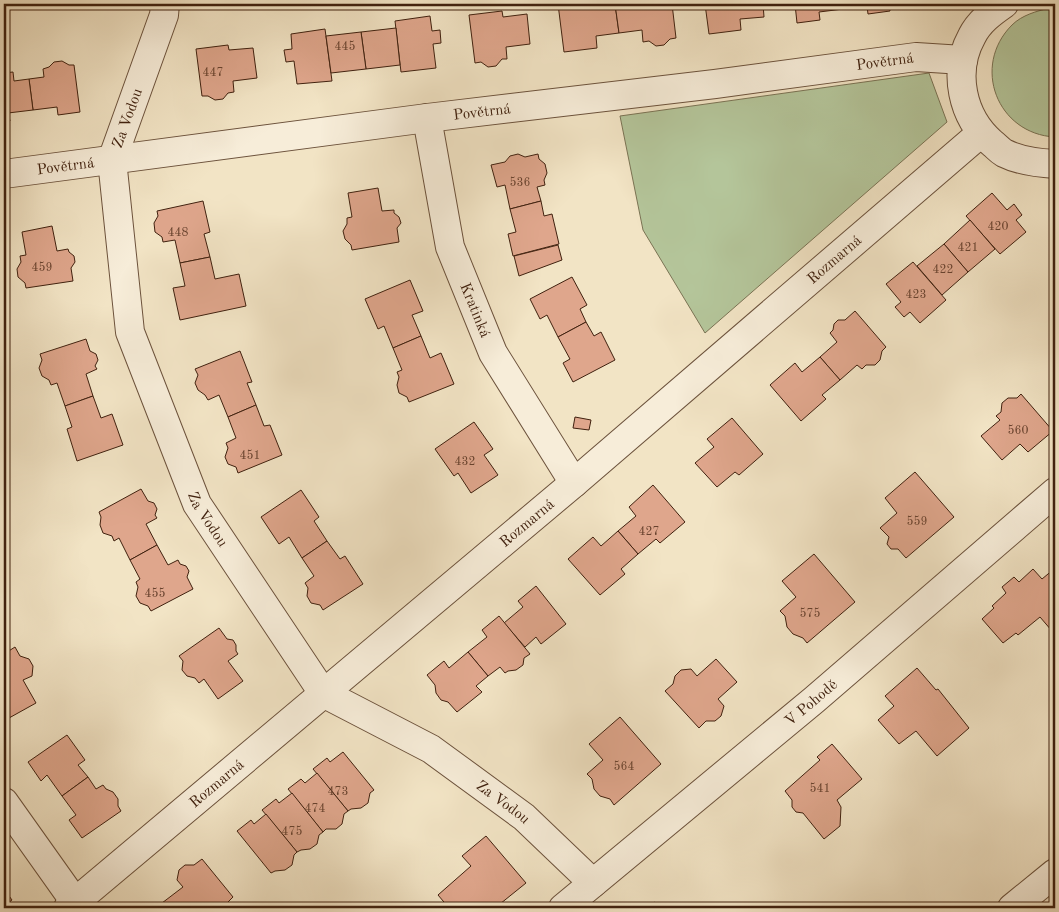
<svg xmlns="http://www.w3.org/2000/svg" width="1059" height="912" viewBox="0 0 1059 912" font-family="'Old Standard TT',serif">
  <rect width="100%" height="100%" fill="#f2e4c5"/>
  <filter id="stains"><feTurbulence type="fractalNoise" baseFrequency=".004" numOctaves="4"/><feColorMatrix values="0 0 0 0 .2 0 0 0 0 .09 0 0 0 0 .02 0 0 0 .5 -.17"/></filter>
  <radialGradient id="worn" r=".72"><stop offset=".6" stop-color="#630" stop-opacity="0"/><stop offset="1" stop-color="#630" stop-opacity=".3"/></radialGradient>
  <g fill="#b4c59a" stroke="#7a7354">
    <path d="M1050,8L1055,9V137C997,134 971,66 1012,25C1022,15 1037,11 1050,8Z"/>
    <path d="M929,73L947,122L705,333L643,230L620,116Z"/>
  </g>
  <g fill="#dfa68c" stroke="#40210f">
    <path d="M558,4H592V6L615,4L619,33L596,36L597,48L564,52Z"/>
    <path d="M615,4H672L676,38L670,39L664,45L656,46L649,41L643,42L642,30L619,33Z"/>
    <path d="M705,4H763L764,17L740,19L741,30L709,34Z"/>
    <path d="M795,4H842L843,9L819,12L820,20L797,23Z"/>
    <path d="M842,4H889L890,11L868,14L867,6L843,9Z"/>
    <path d="M914,4H936L937,6L915,9Z"/>
    <path d="M502,11L503,17L527,14L530,44L506,47L507,59H502L496,66L488,67L481,62L475,63L469,15Z"/>
    <path d="M430,16L432,31L440,30L441,43L433,44L436,68L401,72L395,21Z"/>
    <path d="M396,28L400,65L366,69L361,32Z"/>
    <path d="M325,29L332,81L297,84L294,61L286,62L284,50L292,49L291,34Z"/>
    <path d="M361,32L366,69L331,73L326,36Z"/>
    <path d="M228,45L229,50L253,48L257,78L233,81L234,92L228,93L223,99L215,100L208,96H202L196,49Z"/>
    <path d="M62,61L69,65H74L80,112L58,115L57,107L33,110L29,79L44,77L43,69L49,67L54,62Z"/>
    <path d="M13,72L14,81L29,79L33,110L8,113L10,121L4,122V73Z"/>
    <path d="M518,154L525,157L538,154L539,159L545,164L547,173L544,180L545,185L537,187L541,201L510,209L505,185L497,187L491,165L505,162L510,156Z"/>
    <path d="M378,188L382,211L394,210V213L399,217L401,223L397,228L399,242L352,250L351,245L345,239L343,231L347,224V218L352,217L348,193Z"/>
    <path d="M992,193L1007,210L1014,204L1022,215L1016,220L1026,232L1000,254L966,216Z"/>
    <path d="M203,201L210,232L204,234L210,257L180,263L175,240L163,242L162,237L155,232L154,223L158,216L157,211Z"/>
    <path d="M541,201L544,216L552,214L559,244L513,256L508,234L516,232L510,209Z"/>
    <path d="M970,220L995,249L968,272L944,244Z"/>
    <path d="M52,226L57,251L68,249L69,252L74,256L75,262L71,268L73,281L26,288L25,283L18,277L17,269L21,262L20,256L26,255L22,232Z"/>
    <path d="M944,244L968,272L942,295L917,266Z"/>
    <path d="M558,245L562,260L519,276L514,256Z"/>
    <path d="M210,257L215,279L239,274L246,306L180,320L173,288L185,286L180,263Z"/>
    <path d="M913,262L946,300L920,323L910,312L904,317L895,307L901,302L886,284Z"/>
    <path d="M572,277L587,305L580,309L586,322L558,337L547,315L540,319L530,299Z"/>
    <path d="M410,280L423,311L412,315L421,336L393,348L384,326L378,329L365,299Z"/>
    <path d="M855,311L886,347L882,351L880,360L875,365H866L862,369L857,365L840,380L820,357L837,342L830,333L833,330L834,324L838,320H845Z"/>
    <path d="M586,322L594,336L601,332L615,360L573,382L563,363L570,359L558,337Z"/>
    <path d="M421,336L430,358L441,353L454,384L409,402L407,397L399,393L397,385L399,377L397,372L402,370L393,348Z"/>
    <path d="M86,339L90,351L96,354L98,360L95,366L97,369L86,374L93,396L65,406L57,383L51,385L49,380L42,376L39,368L42,360L40,354Z"/>
    <path d="M240,351L252,382L247,383L256,405L228,417L219,395L208,400L205,395L198,390L195,383L198,375L195,369Z"/>
    <path d="M820,357L840,380L822,395L826,399L801,421L770,385L795,363L802,372Z"/>
    <path d="M1021,394L1053,431L1028,452L1020,444L1002,460L981,436L1000,420L996,416L1001,412L1002,403L1008,398H1017Z"/>
    <path d="M93,396L101,418L112,414L123,445L77,461L67,429L72,427L65,406Z"/>
    <path d="M256,405L264,426L270,425L282,455L238,473L236,467L228,464L225,457L228,448L226,443L236,438L228,417Z"/>
    <path d="M575,417L591,420L589,430L573,428Z"/>
    <path d="M732,418L763,454L739,475L735,472L717,487L695,463L714,447L707,439Z"/>
    <path d="M474,422L493,449L484,455L498,475L471,493L458,473L454,476L435,449Z"/>
    <path d="M915,472L954,517L906,558L898,549H891L887,544L889,537L880,528L897,513L885,498Z"/>
    <path d="M653,485L685,522L660,543L656,539L638,554L618,531L636,516L629,507Z"/>
    <path d="M141,489L148,501L154,503L157,509L155,515L157,518L146,524L157,545L130,560L119,538L114,541L112,536L103,533L100,525L101,517L99,512Z"/>
    <path d="M301,490L319,517L314,521L327,541L302,558L289,537L279,544L261,517Z"/>
    <path d="M618,531L638,554L621,569L625,574L600,595L568,559L593,537L601,546Z"/>
    <path d="M327,541L340,559L345,556L363,584L323,610L320,605L311,603L307,596L308,588L305,583L314,576L302,558Z"/>
    <path d="M157,545L168,565L178,560L180,564L186,566L189,571L187,577L193,589L151,611L148,606L140,603L136,596L138,587L136,582L140,579L130,560Z"/>
    <path d="M814,554L855,602L807,643L803,638L793,634L787,627L785,616L780,611L796,597L782,581Z"/>
    <path d="M1033,569L1042,579L1054,569L1055,570V628L1052,631L1040,617L1018,635L1016,633L1003,643L982,619L994,608L992,606L1006,593L1002,587L1014,577L1019,582Z"/>
    <path d="M536,586L566,624L541,644L536,637L525,647L504,623L523,607L518,601Z"/>
    <path d="M499,616L530,654L524,658L523,665L516,670L508,671L505,673L500,667L488,676L468,652L487,637L482,630Z"/>
    <path d="M219,628L227,639L233,640L236,645V651L238,654L228,661L243,681L218,699L204,679L199,683L195,678L187,676L182,670L183,661L179,656Z"/>
    <path d="M15,647L20,656L29,659L33,666L32,676L23,680L36,703L9,718L4,708V654Z"/>
    <path d="M468,652L488,676L476,686L482,692L457,712L448,702L441,700L436,693L435,685L427,675L444,661L449,668Z"/>
    <path d="M716,659L737,682L718,699L724,706L721,716L715,721H706L699,728L665,691L673,684L675,676L681,670L691,669L697,676Z"/>
    <path d="M917,668L936,690L938,689L969,728L937,756L916,731L899,744L878,720L894,706L885,696Z"/>
    <path d="M620,717L661,764L614,805L610,799L600,796L594,789L592,779L587,774L603,760L589,744Z"/>
    <path d="M67,735L85,760L78,765L88,777L62,796L47,775L41,781L28,762Z"/>
    <path d="M832,744L862,779L837,800L841,807L840,826L824,839L803,813L796,812L792,807V800L785,791L820,760L817,757Z"/>
    <path d="M343,752L374,790L370,793L368,803L361,808L351,809L348,811L313,769L327,758L330,762Z"/>
    <path d="M317,773L348,811L344,814L342,824L336,829H326L323,832L288,789L301,779L305,783Z"/>
    <path d="M88,777L96,789L103,785L106,789L113,792L118,799V806L121,811L82,838L69,820L76,815L62,796Z"/>
    <path d="M292,793L323,832L319,835L317,844L310,849L301,850L297,852L262,810L276,799L279,803Z"/>
    <path d="M266,814L297,852L294,855L292,865L285,870L275,871L271,873L237,831L251,820L254,824Z"/>
    <path d="M486,836L526,883L495,908H449L438,895L471,866L462,856Z"/>
    <path d="M202,859L233,897L226,904L225,908H167L162,903L183,887L177,880L179,870L185,865H194Z"/>
    <path d="M4,889L12,900L4,906Z"/>
    <path d="M655,902L661,908H647Z"/>
  </g>
  <g fill="none" stroke-linecap="round" stroke-linejoin="round">
    <defs>
      <g id="minor">
        <path id="s1" d="M165,4L164,15L112,160L130,332L197,504L323,693L431,749L524,817L593,883"/>
        <path d="M1004,4C991,13 979,22 972,36C952,72 962,117 992,143C996,146 999,150 1004,153C1020,161 1037,163 1055,164"/>
        <path id="s2" d="M427,118L450,247L493,353L574,483"/>
        <path id="s3" d="M4,174L427,118L715,84L916,57L963,60"/>
        <path d="M4,802L75,902"/>
        <path id="s4" d="M68,908L574,483L981,133"/>
        <path id="s5" d="M563,908L814,700L1055,492"/>
        <path d="M1012,908L1055,873"/>
      </g>
    </defs>
    <use href="#minor" stroke="#6c523c" stroke-width="30"/>
    <use href="#minor" stroke="#f7edd9" stroke-width="28"/>
  </g>
  <g text-anchor="middle" stroke-width="4.5" stroke-linejoin="round" paint-order="stroke">
    <g font-size="12" fill="#68422e">
      <text x="345" y="50">445</text>
      <text x="213" y="76">447</text>
      <text x="520" y="186">536</text>
      <text x="998" y="230">420</text>
      <text x="178" y="236">448</text>
      <text x="968" y="251">421</text>
      <text x="42" y="271">459</text>
      <text x="943" y="273">422</text>
      <text x="916" y="298">423</text>
      <text x="1018" y="434">560</text>
      <text x="250" y="459">451</text>
      <text x="465" y="465">432</text>
      <text x="917" y="525">559</text>
      <text x="649" y="535">427</text>
      <text x="155" y="597">455</text>
      <text x="810" y="617">575</text>
      <text x="624" y="770">564</text>
      <text x="820" y="792">541</text>
      <text x="338" y="795">473</text>
      <text x="315" y="812">474</text>
      <text x="292" y="835">475</text>
    </g>
    <g font-size="15" fill="#40210f" stroke="#f7edd9">
      <text dy="5" stroke="none"><textPath href="#s3" startOffset="888">Povětrná</textPath></text>
      <text dy="5" stroke="none"><textPath href="#s3" startOffset="482">Povětrná</textPath></text>
      <text transform="translate(127 118) rotate(-70)" y="5">Za Vodou</text>
      <text dy="5" stroke="none"><textPath href="#s3" startOffset="62">Povětrná</textPath></text>
      <text dy="5" stroke="none"><textPath href="#s4" startOffset="1004">Rozmarná</textPath></text>
      <text dy="5" stroke="none"><textPath href="#s2" startOffset="199">Kratinká</textPath></text>
      <text dy="5" stroke="none"><textPath href="#s1" startOffset="541">Za Vodou</textPath></text>
      <text dy="5" stroke="none"><textPath href="#s4" startOffset="599">Rozmarná</textPath></text>
      <text dy="5" stroke="none"><textPath href="#s5" startOffset="322">V Pohodě</textPath></text>
      <text dy="5" stroke="none"><textPath href="#s4" startOffset="194">Rozmarná</textPath></text>
      <text dy="5" stroke="none"><textPath href="#s1" startOffset="961">Za Vodou</textPath></text>
    </g>
  </g>
  <rect width="1059" height="912" fill="none" stroke="#f2e4c5" stroke-width="20"/>
  <rect x="5" y="5" width="1049" height="902" fill="none" stroke="#40210f" stroke-width="2.5"/>
  <rect x="10" y="10" width="1039" height="892" fill="none" stroke="#40210f"/>
  <rect width="100%" height="100%" filter="url(#stains)"/>
  <rect width="100%" height="100%" fill="url(#worn)"/>
</svg>
